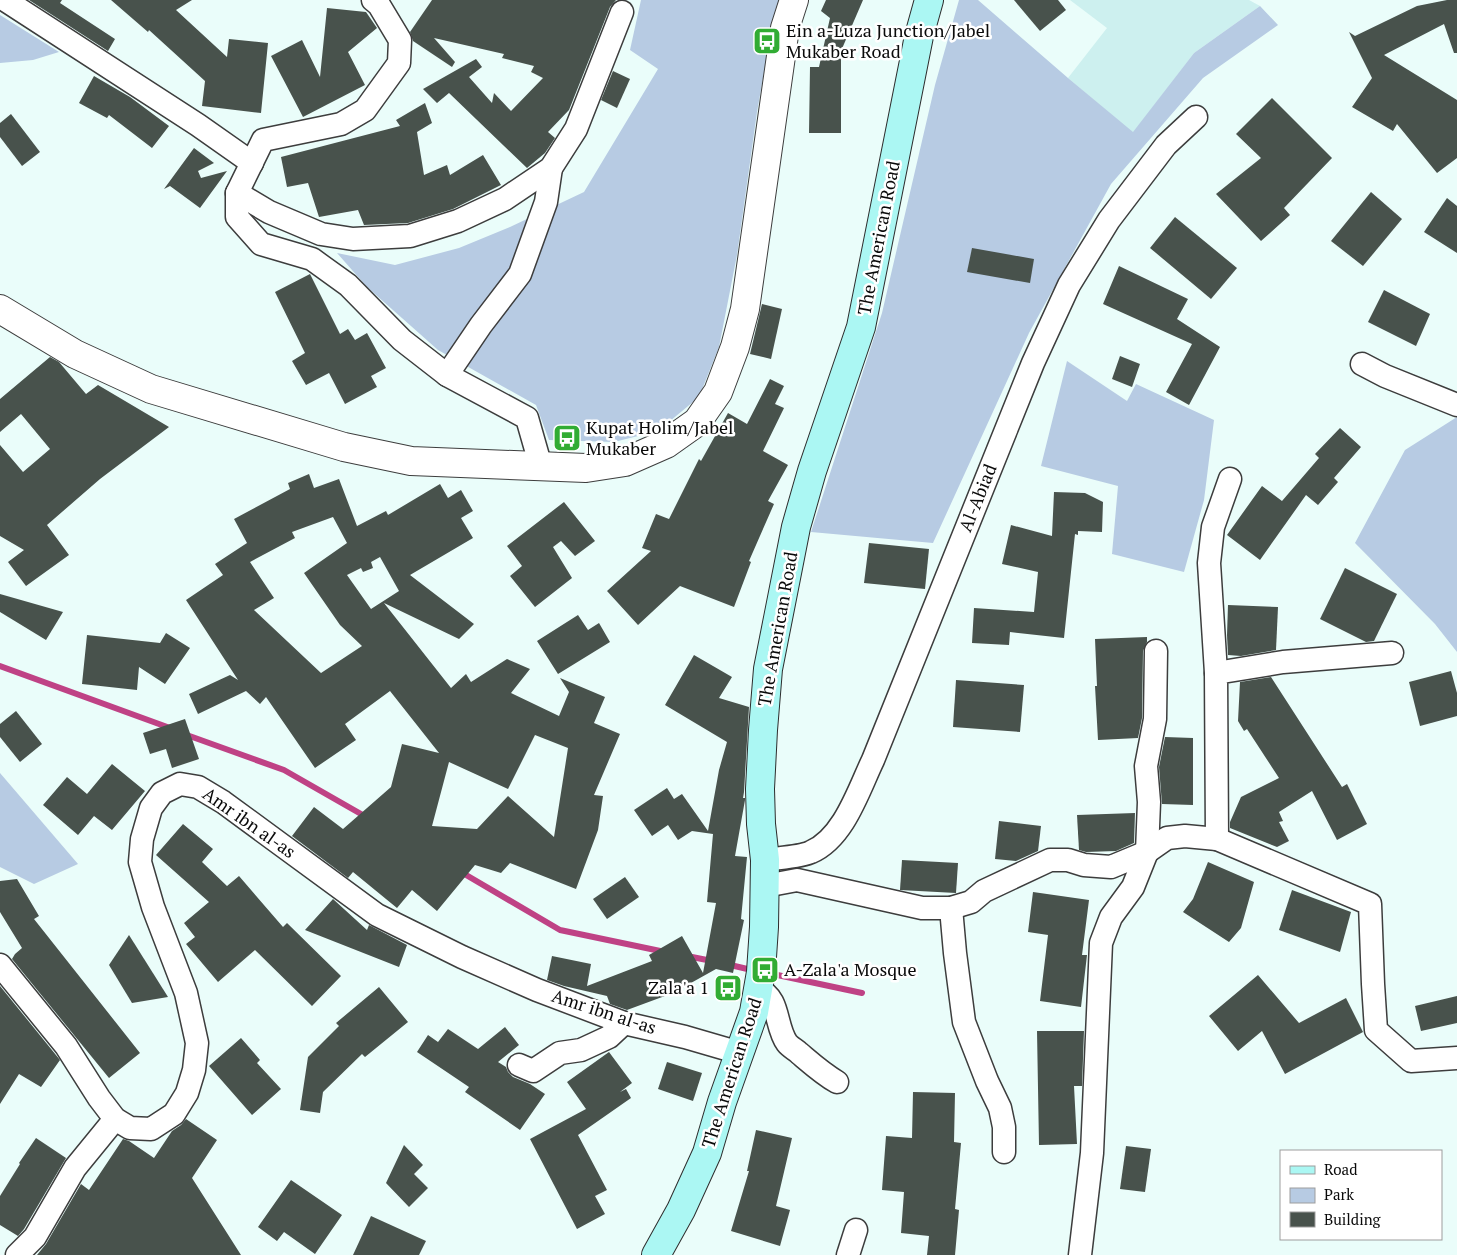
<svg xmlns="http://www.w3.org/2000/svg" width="1457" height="1255" viewBox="0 0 1457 1255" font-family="'PT Serif',serif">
  <rect width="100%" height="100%" fill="#eafdfa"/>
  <path fill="#cdf0ef" d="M1070,0H1249L1260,6L1194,53L1133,133L1068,78L1107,28Z"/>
  <g fill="#b7cbe3">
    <path d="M641,0H780L773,21L757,112L737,255L719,347L699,397L658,431L614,442L549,440L536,405L438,350L367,287L337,253L395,265L459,248L510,227L584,192L658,69L630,50Z"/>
    <path d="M959,0H978L1068,78L1133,132L1194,53L1260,6L1278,25L1203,78L1111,184L1029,333L933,543L811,532L882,313L935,85Z"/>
    <path d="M0,15L59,52L33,60L0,63Z"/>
    <path d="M1067,361L1127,401L1136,384L1214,420L1204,500L1184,572L1112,554L1118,486L1041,466Z"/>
    <path d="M1457,417V652L1435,624L1355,543L1405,450Z"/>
    <path d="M0,773L78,864L34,884L0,867Z"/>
  </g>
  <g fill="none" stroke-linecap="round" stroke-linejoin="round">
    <g stroke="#bf4285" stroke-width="6">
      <path d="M0,666L170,728"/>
      <path d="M184,734L284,770L368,818"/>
      <path d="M461,872L560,930L665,952"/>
      <path d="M687,956L712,961"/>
      <path d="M726,964L756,971"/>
      <path d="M768,973L862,993"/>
    </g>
  </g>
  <g fill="#48524c" fill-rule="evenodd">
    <path d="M29,0H62L60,3L115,39L108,51Z"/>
    <path d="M111,0H192L176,10L227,57L229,39L268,43L261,113L202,106L205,81L149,30L148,32Z"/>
    <path d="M432,0H616L610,7L569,110L548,132L555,138L545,153L527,168L449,93L437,103L423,89L476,59L482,67L469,77L492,103L494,93L511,111L543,78L531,72L534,66L502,58L504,54L434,38L455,62L452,67L413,41L410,32Z"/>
    <path d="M826,0H863L841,51V133H809L810,67H819L830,18L821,11Z"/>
    <path d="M1014,0H1058L1066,10L1040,31Z"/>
    <path d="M1447,0H1457V53H1454L1444,24L1384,55L1457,100V158L1437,173L1397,124L1393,131L1352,107L1372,78L1349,32L1355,36L1417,6Z"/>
    <path d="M327,8L366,12L377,28L348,52L365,85L303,117L271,56L302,40L320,77Z"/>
    <path d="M613,71L630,79L617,108L601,100Z"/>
    <path d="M94,76L130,97L169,126L152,148L109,115L107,118L79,103Z"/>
    <path d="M1272,98L1332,158L1284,208L1290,215L1261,241L1216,194L1261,158L1236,134Z"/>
    <path d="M425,103L432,123L417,132L424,175L447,165L450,175L483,155L501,185L453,209L408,223L364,225L358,210L319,217L308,183L287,187L281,157L400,126L396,120Z"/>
    <path d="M11,114L40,152L22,166L0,137V123Z"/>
    <path d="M194,148L214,163L198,171L201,178L227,171L200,208L170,186L164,189Z"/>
    <path d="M1371,192L1402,219L1363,266L1331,241Z"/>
    <path d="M1447,198L1457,206V253L1424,232Z"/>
    <path d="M1175,217L1237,268L1211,299L1150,248Z"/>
    <path d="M972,248L1034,259L1030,283L967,272Z"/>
    <path d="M1119,266L1188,299L1177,319L1220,347L1189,405L1166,392L1192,344L1103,304Z"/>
    <path d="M310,274L340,334L348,329L355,340L367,333L386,368L371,376L377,387L345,404L329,373L306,385L292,361L305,353L275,292Z"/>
    <path d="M1384,290L1430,314L1416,346L1368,322Z"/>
    <path d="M762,304L782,309L771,359L750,354Z"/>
    <path d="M1120,356L1140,364L1132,387L1112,379Z"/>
    <path d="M50,357L59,362L86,394L98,385L169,427L100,479L47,525L69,555L26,586L8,562L24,550L0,536V445L23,472L50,449L21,414L0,432V399Z"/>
    <path d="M770,379L784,386L775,404L784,408L763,451L788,465L768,501L774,504L749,561L751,562L734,607L680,586L638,625L607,591L651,551L642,548L656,514L669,519L699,459L701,461L728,413L747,424Z"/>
    <path d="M1340,428L1361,447L1334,478L1338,482L1318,505L1306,495L1260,560L1227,535L1262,486L1282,501L1319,458L1315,454Z"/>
    <path d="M309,474L314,488L339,479L357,526L386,511L388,515L440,484L448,498L461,490L473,511L461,518L473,538L410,575L474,624L459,639L384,603L451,688L466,674L471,682L507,659L530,669L511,693L559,716L569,692L560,678L605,697L594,723L620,734L594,795L603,796L598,830L576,889L510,863L501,873L475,865L437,911L412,890L397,908L353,872L348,878L292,836L314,807L343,829L391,787L402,744L439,753L390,691L345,724L356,740L315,768L266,697L260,704L246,691L198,714L189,694L230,675L238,680L186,600L223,575L215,564L247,543L234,519L290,489L288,483ZM333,517L347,543L304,573L340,625L362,646L321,673L254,610L274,598L250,562L295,538L292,532ZM380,557L399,591L371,609L347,575L361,568L363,572L373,568L371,562ZM535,735L568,748L554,837L508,796L477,829L432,826L449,762L508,789Z"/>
    <path d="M1054,492L1085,493L1103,502L1102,532L1078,531V535L1075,534L1064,638L1010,632L1009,645L972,643L974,608L1034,612L1038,572L1002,564L1011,525L1052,536Z"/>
    <path d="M564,502L595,541L575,556L561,541L553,547L572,578L535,607L510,576L522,566L507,546Z"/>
    <path d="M869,543L929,549L925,589L864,583Z"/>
    <path d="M1345,568L1397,594L1374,641L1366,642L1320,619Z"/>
    <path d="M0,594L63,612L46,640L0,612Z"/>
    <path d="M1228,605L1278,607L1276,650L1241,656L1228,655L1227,635Z"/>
    <path d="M578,615L588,630L599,623L610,642L558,674L537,641Z"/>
    <path d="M166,633L190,648L165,684L139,667L137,690L82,684L87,635L160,643Z"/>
    <path d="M1147,637V642L1143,651L1142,718L1138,738L1098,740L1095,686H1097L1095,639Z"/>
    <path d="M694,655L732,677L719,698L749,707L744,792L743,798H745V800L735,856L747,857L741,919L744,920L733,973L716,969L673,993L627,1010L610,1004L607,996L564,986L547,980L552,956L591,964L587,986L652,961L649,955L682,936L703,973L716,903L707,902L713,834L692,831L678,840L668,825L652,836L634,810L667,788L674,799L682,794L708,831L719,770L727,742L665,705Z"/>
    <path d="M1451,671L1457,693V716L1420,726L1409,682Z"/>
    <path d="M1271,677L1342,787L1347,784L1367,824L1337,840L1312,791L1279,812L1283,821L1279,822L1289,841L1277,847L1230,828V822L1241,797L1279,778L1247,729L1244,731L1238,721L1240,682Z"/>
    <path d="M956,680L1024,685L1020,732L953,727Z"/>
    <path d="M16,711L42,744L20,762L0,737V724Z"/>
    <path d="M185,719L199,759L172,768L166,749L150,754L143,733Z"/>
    <path d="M1165,737L1193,738V805L1162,804L1159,767Z"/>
    <path d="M112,764L145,791L112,830L94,816L78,835L43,805L67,777L87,794Z"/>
    <path d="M1135,813L1134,843L1116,851L1086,852L1079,850L1077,815Z"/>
    <path d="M999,821L1041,826L1038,851L1016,861L995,859Z"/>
    <path d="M183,824L213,849L202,862L227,886L239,876L283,927L287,923L341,976L312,1006L255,950L218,982L186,944L195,937L184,923L209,902L156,855Z"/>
    <path d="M902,860L958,863L956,893L900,890Z"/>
    <path d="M1208,862L1254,882L1241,928L1229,942L1183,912L1193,899Z"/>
    <path d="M625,877L639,897L607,919L593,899Z"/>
    <path d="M17,879L39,916L34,919L140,1053L109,1078L12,959L15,954L22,948L0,912V881Z"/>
    <path d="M1292,890L1351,912L1340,952L1279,930Z"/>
    <path d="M1033,892L1089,900L1082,955H1087L1081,1007L1040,1001L1048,935L1028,932Z"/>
    <path d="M333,899L367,930L369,925L407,945L399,967L305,930Z"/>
    <path d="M129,935L168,997L132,1003L109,965Z"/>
    <path d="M1258,975L1299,1023L1346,998L1363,1032L1285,1074L1262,1031L1238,1051L1209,1016Z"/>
    <path d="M0,986L60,1060L41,1087L19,1074L0,1104Z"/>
    <path d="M379,987L408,1022L365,1057L362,1054L323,1092L320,1113L300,1110L308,1057L339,1026L336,1023Z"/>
    <path d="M1457,996V1023L1421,1031L1415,1006Z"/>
    <path d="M505,1027L519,1045L498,1062L506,1067L508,1072L513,1077L530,1084L545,1094L520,1130L465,1092L469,1087L417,1052L428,1035L438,1042L448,1029L478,1049Z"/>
    <path d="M1037,1031H1084L1082,1086H1074L1077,1144L1039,1145Z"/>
    <path d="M241,1038L260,1060L257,1063L281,1089L252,1115L209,1066Z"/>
    <path d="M609,1052L632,1083L620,1092L626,1089L631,1098L578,1135L607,1190L595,1196L605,1214L577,1229L530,1139L586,1109L567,1082Z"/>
    <path d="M667,1062L702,1073L693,1101L658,1089Z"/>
    <path d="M913,1092L955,1093L954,1142L961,1143L955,1209L959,1210L955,1255H927L929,1236L901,1233L904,1192L882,1190L886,1136L912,1138Z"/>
    <path d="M186,1119L217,1140L192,1178L241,1255H37L46,1244L81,1184L89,1190L123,1139L129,1141L154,1158L172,1131L181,1125Z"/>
    <path d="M756,1130L792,1138L776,1206L790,1210L780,1246L731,1231L749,1171H747Z"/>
    <path d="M36,1138L66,1158L24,1229L18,1236L0,1225V1196L20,1164L19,1163Z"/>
    <path d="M404,1145L423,1165L414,1174L428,1188L409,1207L386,1183Z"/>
    <path d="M1126,1146L1151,1149L1145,1192L1120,1189Z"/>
    <path d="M291,1180L342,1215L315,1254L284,1232L277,1241L258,1227Z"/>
    <path d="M371,1216L426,1241L419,1255H353Z"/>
  </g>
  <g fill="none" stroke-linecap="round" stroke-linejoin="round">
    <defs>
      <g id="minor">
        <path d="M5,0L198,125L252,163"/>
        <path d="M373,0L379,5L400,40L399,63L365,110L341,124L263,140L237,193V217L261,244L312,259L348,285L402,340L447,375L527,418L541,467"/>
        <path d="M237,193L269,212L321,234L353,239L410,236L458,221L505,199L551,168L576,129L622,12"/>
        <path d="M1362,364L1385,376L1457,405"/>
        <path d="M447,375L481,325L520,274L546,202L551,168"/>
        <path d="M1216,673L1209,563L1213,527L1230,479"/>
        <path d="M1217,839L1216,673L1283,662L1392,653"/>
        <path d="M765,860C777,858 801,857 811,852C844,838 859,789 873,760L1033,363L1069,285L1109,220L1166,145L1196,117"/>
        <path d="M765,886L797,880L922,908H951L971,902L984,891L1050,860H1068L1084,865L1111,867L1147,852L1167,838L1185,836L1217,839L1370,904L1373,984L1376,1030L1411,1061L1457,1058"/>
        <path d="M951,908L955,953L964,1022L987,1081L1000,1108L1004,1127V1152"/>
        <path d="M0,965L66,1046L99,1098L115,1119L130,1128L151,1129L174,1114L187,1093L194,1070L197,1043L186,993L153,907L140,862L142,839L151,808L162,793L180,784L198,787L223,802L377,915L462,957L537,990L624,1023L685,1037L740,1053"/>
        <path d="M759,990C780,998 775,1027 787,1043C790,1047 796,1050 799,1053C812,1064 823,1074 837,1082"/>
        <path d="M519,1065L533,1071L560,1053L581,1050L609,1037L624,1023"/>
        <path d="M17,1255L35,1237L75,1168L115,1119"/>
        <path d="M848,1255L856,1230"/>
        <path d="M1080,1255L1092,1153L1101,943L1111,917L1133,887L1147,852L1149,802L1146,766L1155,719L1156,651"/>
      </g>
      <path id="tertiary" d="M0,309L75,354L151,389L344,447L411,461L586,468L625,462L666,444L697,422L718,392L735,347L745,309L785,28L794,0"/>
      <path id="secondary" d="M656,1255L681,1210L707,1153L722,1102L754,1012L761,972L764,927L765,860L761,824L760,789L763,730L768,669L796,527L812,471L861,327L919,36L929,0"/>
    </defs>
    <use href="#minor" stroke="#3d3d3d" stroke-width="25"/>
    <use href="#tertiary" stroke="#3d3d3d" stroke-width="30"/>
    <use href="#secondary" stroke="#2c2c2c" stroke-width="30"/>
    <use href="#minor" stroke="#fff" stroke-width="22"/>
    <use href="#tertiary" stroke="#fff" stroke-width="28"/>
    <use href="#secondary" stroke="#abf7f3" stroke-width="28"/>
  </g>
  <defs>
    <symbol id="bus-square" viewBox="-11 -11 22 22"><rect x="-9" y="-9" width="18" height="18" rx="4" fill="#31ac33" stroke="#fff"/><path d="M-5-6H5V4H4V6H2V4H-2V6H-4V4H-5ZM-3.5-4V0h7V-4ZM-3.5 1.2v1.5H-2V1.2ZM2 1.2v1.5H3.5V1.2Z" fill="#fff"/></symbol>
  </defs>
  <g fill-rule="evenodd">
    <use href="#bus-square" x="751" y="25" width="32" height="32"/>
    <use href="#bus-square" x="551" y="422" width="32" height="32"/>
    <use href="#bus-square" x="749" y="954" width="32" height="32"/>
    <use href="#bus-square" x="712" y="972" width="32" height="32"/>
  </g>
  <g text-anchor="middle" stroke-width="5" stroke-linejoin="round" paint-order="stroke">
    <g font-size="18" fill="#0a0a0a" stroke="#fff" text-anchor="start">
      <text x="786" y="37">Ein a-Luza Junction/Jabel<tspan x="786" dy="21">Mukaber Road</tspan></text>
      <text x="586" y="434">Kupat Holim/Jabel<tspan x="586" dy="21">Mukaber</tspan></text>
      <text x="784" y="976">A-Zala'a Mosque</text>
      <text x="709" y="994" text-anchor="end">Zala'a 1</text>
    </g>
    <g font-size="18" fill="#0a0a0a" stroke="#fff">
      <text transform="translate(879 238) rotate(-79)" y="6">The American Road</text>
      <text transform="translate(978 498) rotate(-68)" y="6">Al-Abiad</text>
      <text transform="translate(778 629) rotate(-80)" y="6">The American Road</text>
      <text transform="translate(249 823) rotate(35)" y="6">Amr ibn al-as</text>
      <text transform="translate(604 1012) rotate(18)" y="6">Amr ibn al-as</text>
      <text transform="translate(732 1073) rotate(-72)" y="6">The American Road</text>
    </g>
  </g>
  <rect x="1280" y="1150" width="162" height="90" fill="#ffffff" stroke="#9d9d9d"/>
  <rect x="1290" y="1166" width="25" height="8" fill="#abf7f3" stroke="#9d9d9d"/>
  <text x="1324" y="1175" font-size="15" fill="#0a0a0a">Road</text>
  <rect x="1290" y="1188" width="25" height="15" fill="#b7cbe3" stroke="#9d9d9d"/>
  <text x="1324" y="1200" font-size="15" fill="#0a0a0a">Park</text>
  <rect x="1290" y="1212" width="25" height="15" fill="#48524c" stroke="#9d9d9d"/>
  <text x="1324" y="1225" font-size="15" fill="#0a0a0a">Building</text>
</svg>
